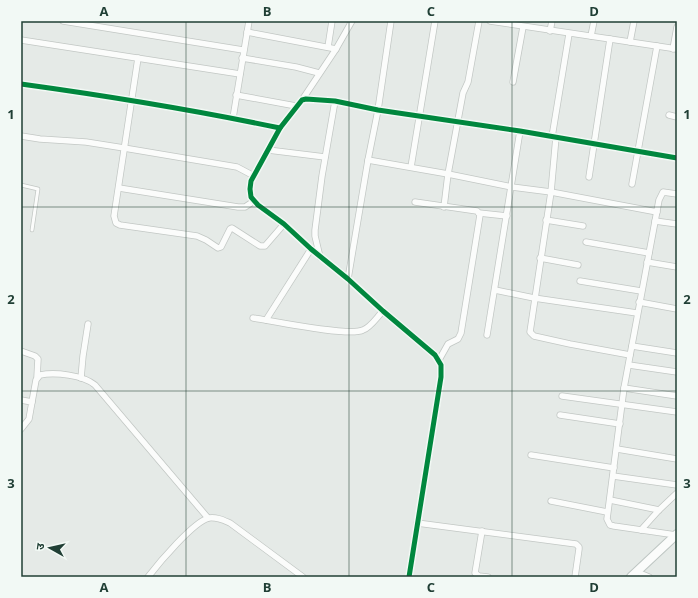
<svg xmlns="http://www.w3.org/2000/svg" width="698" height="598" viewBox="0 0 698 598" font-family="'Open Sans','Noto Sans Devanagari',sans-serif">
  <rect width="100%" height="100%" fill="#e5eae7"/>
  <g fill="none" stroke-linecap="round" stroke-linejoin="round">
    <defs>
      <path id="lane" d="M21,185L38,189L32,230"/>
      <g id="street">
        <path d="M63,21L243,50"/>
        <path d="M490,21L677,49"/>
        <path d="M550,31L552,21"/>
        <path d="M247,32L336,49"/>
        <path d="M591,36L594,21"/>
        <path d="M21,40L240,74"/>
        <path d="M630,42L634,21"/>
        <path d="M328,47L332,21"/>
        <path d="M673,49L677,27"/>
        <path d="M138,58L114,216L116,223L120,225L197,236L206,240L218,248L221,247L230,229L232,228L260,246H265L284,224"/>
        <path d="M242,58L296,67L319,73"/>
        <path d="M513,82L523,27"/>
        <path d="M21,84C108,96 194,110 280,128L302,100L306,99L335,101L378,110L520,131L677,158"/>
        <path d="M236,95L296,106"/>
        <path d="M302,100L336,49L352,21"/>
        <path d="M669,115L677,117"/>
        <path d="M233,118L249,21"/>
        <path d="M280,128L251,181L250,189L251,197L258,205L284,224L311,249L348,279L383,311L435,355L441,365V377L409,577"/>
        <path d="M21,136L40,139L86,142L124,148L237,167L254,176"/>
        <path d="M552,137L569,34"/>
        <path d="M556,137L551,192L530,332L534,336L570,344L630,355"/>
        <path d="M268,150L325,157"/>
        <path d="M368,160L448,174L512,187L551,192L657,212"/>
        <path d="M411,167L435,21"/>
        <path d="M589,177L610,39"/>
        <path d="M632,184L657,46"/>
        <path d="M119,188L238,207H245L254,201"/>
        <path d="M415,202L477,211L480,215L461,333L458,339L448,344L439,360"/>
        <path d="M444,207L448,174L463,93L468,82L479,21"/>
        <path d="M479,213L507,216"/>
        <path d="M546,220L583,226"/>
        <path d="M655,221L677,224"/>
        <path d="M586,242L649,253"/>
        <path d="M320,257L315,236V230L322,176L335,101"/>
        <path d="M540,258L578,265"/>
        <path d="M647,262L677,267"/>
        <path d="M348,279L368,160L378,110L391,21"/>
        <path d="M580,281L641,291"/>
        <path d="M495,290L534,298L637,313"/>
        <path d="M639,302L677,309"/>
        <path d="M253,318C273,321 349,337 363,330C371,327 377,317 383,311"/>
        <path d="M266,320L311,249"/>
        <path d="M487,335L520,131"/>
        <path d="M632,346L677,353"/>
        <path d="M21,351L35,356L38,359L37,377"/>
        <path d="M629,365L677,372"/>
        <path d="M81,378L83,356L88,324"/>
        <path d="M624,388L677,396"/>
        <path d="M562,396L677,412"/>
        <path d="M21,400L32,402L29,419L21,429"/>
        <path d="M32,402L36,380L40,375C55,372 83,375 95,385L208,518"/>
        <path d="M560,415L620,424"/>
        <path d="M617,449L677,459"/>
        <path d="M531,455L614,468"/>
        <path d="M613,476L677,485"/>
        <path d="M610,500L659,510"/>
        <path d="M551,501L607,512"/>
        <path d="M417,523L576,544L579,547V549L575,577"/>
        <path d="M641,530L659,510L677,493"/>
        <path d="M482,531L475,573L479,576L488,577"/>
        <path d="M676,535L614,526L610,525L607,519L624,388L659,200L663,192L677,194"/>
        <path d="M637,572L649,577"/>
        <path d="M148,577C158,564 194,521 209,518C217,517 223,520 230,523L303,577"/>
      </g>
      <path id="secondary" d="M631,577L677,534"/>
    </defs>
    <use href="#lane" stroke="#c2c7c4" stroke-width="4.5"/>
    <use href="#street" stroke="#c2c7c4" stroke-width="7"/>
    <use href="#secondary" stroke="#bec6c3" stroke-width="10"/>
    <use href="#lane" stroke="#fbfcfb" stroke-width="3"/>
    <use href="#street" stroke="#fbfcfb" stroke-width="5.5"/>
    <use href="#secondary" stroke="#fbfcfb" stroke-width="8"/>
    <defs>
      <g id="cycleway">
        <path d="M21,84C108,96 194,110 280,128L302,100L306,99L335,101L378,110L520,131L677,158"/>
        <path d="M280,128L251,181L250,189L251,197L258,205L284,224L311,249L348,279L383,311L435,355L441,365V377L409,577"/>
      </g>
    </defs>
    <use href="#cycleway" stroke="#f2f9f5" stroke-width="8"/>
    <use href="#cycleway" stroke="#00873e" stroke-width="5"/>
  </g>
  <path fill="none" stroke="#203f35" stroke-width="1" stroke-opacity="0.55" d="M186,21V577M349,21V577M512,21V577M21,207H677M21,391H677"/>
  <rect width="698" height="598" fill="none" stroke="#f2f9f5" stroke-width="44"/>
  <g transform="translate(50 548) rotate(278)" stroke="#f2f9f5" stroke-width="3" paint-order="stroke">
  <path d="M0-3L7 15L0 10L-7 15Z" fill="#203f35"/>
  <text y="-6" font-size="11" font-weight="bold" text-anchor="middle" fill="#203f35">उ</text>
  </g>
  <rect x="22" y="22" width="654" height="554" fill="none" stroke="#203f35" stroke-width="1.5"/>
  <g font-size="13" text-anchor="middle" font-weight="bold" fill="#203f35">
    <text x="104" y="16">A</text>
    <text x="267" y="16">B</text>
    <text x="431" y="16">C</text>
    <text x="594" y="16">D</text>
    <text x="11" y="119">1</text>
    <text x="687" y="119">1</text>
    <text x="11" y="304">2</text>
    <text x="687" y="304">2</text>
    <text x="11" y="488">3</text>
    <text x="687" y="488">3</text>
    <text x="104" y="592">A</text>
    <text x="267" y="592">B</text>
    <text x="431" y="592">C</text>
    <text x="594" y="592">D</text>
  </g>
</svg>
